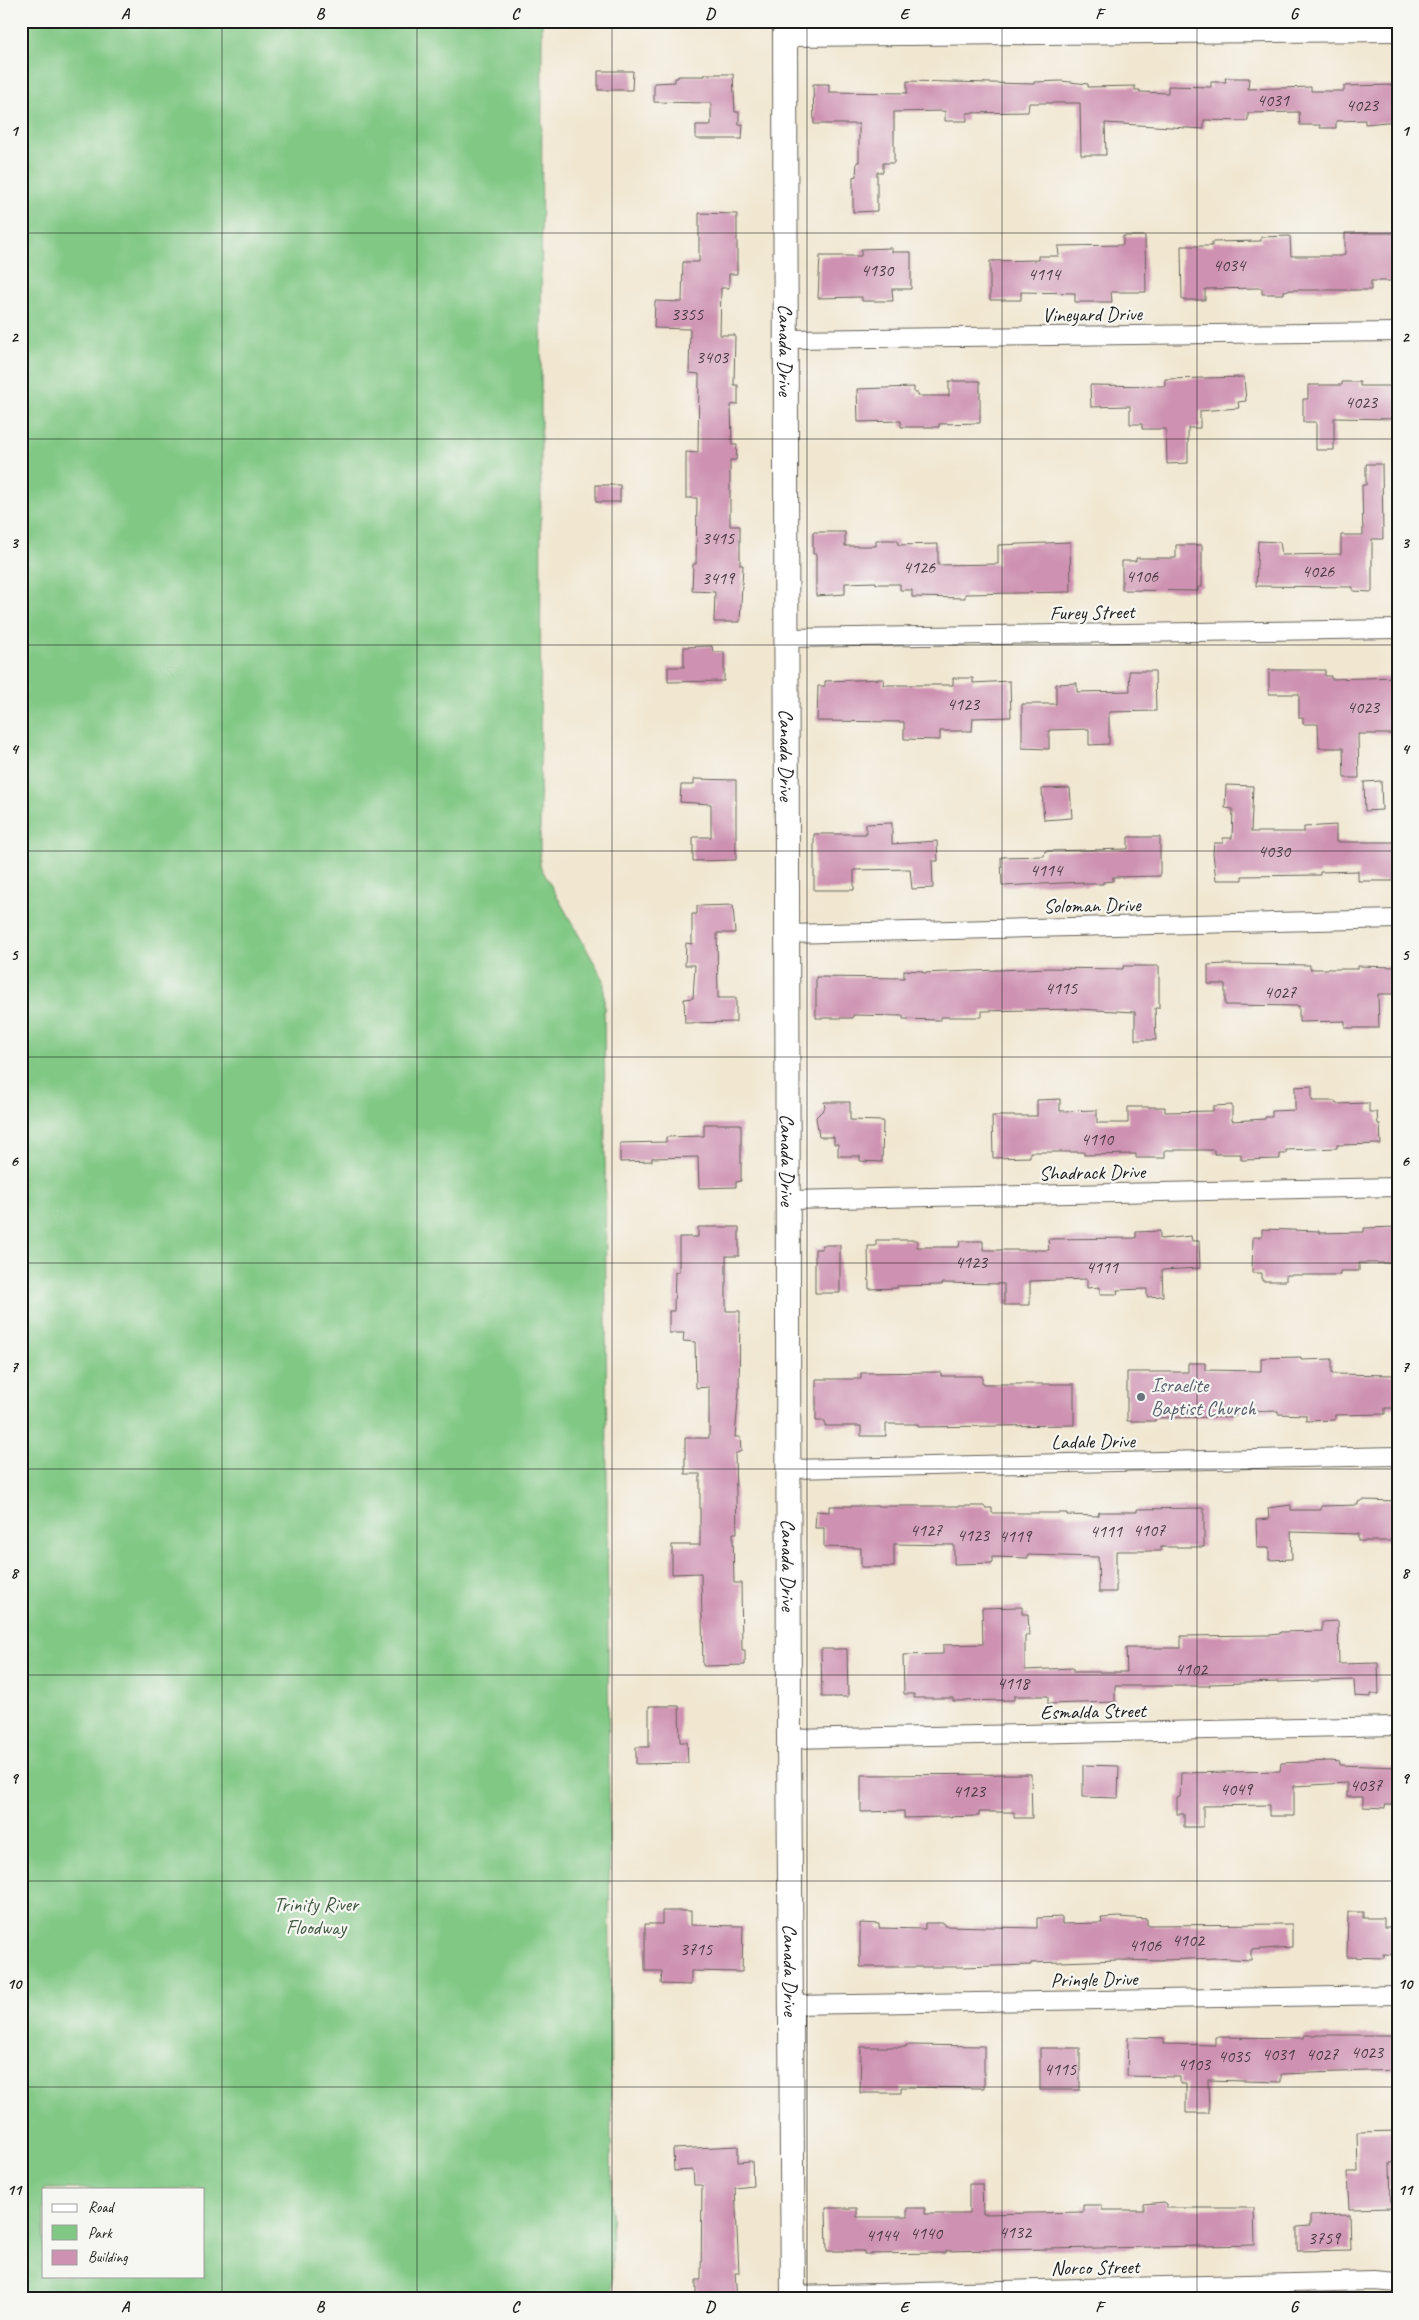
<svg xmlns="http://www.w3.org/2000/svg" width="1419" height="2320" viewBox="0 0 1419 2320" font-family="Caveat,sans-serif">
  <rect width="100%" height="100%" fill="#f6f6f2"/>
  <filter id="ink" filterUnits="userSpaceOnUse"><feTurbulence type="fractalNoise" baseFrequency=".02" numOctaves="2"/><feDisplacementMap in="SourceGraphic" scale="10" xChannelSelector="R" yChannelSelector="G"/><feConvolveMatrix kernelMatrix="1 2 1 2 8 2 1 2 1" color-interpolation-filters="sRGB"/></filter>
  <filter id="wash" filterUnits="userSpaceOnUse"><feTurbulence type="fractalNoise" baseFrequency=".0096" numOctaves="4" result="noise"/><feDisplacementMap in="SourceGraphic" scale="20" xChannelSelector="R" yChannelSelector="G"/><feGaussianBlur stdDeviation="1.12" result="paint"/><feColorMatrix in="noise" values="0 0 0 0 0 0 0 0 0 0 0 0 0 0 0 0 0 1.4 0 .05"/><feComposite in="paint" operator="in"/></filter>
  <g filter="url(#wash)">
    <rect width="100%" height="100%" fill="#f1e7d1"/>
    <path fill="#80c884" stroke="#4e7250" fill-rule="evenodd" d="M21,21H542L540,866L604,980L612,2299H21ZM44,2189H204V2276H44Z"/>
    <g id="blocks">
      <g fill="#ce91b1">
        <path d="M598,71H633L632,90H598Z"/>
        <path d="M705,74H733L735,112H739V125L743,124L742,139H696V125H711V103L654,102V83L675,82V78H678V76H705Z"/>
        <path d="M1225,78H1249L1248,89L1311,87V91H1344V86L1398,85V121L1365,124V120L1336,121V128H1320V125H1300L1299,112L1248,113V121L1204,120V129L1105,123L1106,155H1081L1080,103H1029L1028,112L967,113V121H945V111L894,112V163H883V172H877V211L853,212V177L856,176L857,162H859V124H814L813,84H829V92L907,93V81L1034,84V82L1061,81L1088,84V87L1135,86V90H1140V92L1168,93V86L1211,87V82H1226Z"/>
        <path d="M699,213L737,214V274H729V288H721L720,335H735L734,385H738V404L731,405L732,445H737L736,460H730V526H740V565H743L740,622H714L715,592L692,591L693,564H696L697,498H686V452L698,453L699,374L689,373L690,329L654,328L655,301L682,302L683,262H699Z"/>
        <path d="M1345,233H1398V281H1371V290H1291L1284,291V294H1262V288L1205,289V300H1182L1181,246H1212V242L1261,241V237L1290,236L1291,256H1342L1345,254Z"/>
        <path d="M1123,236H1145L1146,292H1111L1112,302H1075V293L1021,292V300H990V261L1038,260V256H1059L1058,246L1123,245Z"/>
        <path d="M892,248V252H911V289H892L893,301H862V297L818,298L820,256H861V249Z"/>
        <path d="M1244,377L1246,401L1238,402L1239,408L1200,411V428H1188V463L1167,464L1166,429H1142V424H1130V406L1091,407L1090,385L1165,386V379Z"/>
        <path d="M949,381H980V423L939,424V427H901V421L858,422L857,389L914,387V393H918V396H949Z"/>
        <path d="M1342,382H1360V386H1398V419L1334,418V450H1316V422H1303V399H1308V385H1342Z"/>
        <path d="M1366,464H1382L1383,539H1372V592L1353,591V587L1256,586L1258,541L1280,542L1282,555L1341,554V535H1363L1362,485H1366Z"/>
        <rect x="596" y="485" width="24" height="17"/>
        <path d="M813,532H845V546H876V540H898V545L938,544V565L998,564V545L1070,542L1071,592L965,594V598L912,597V590H900V584H876V582L845,583V594L816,596V554H813Z"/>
        <path d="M1176,545H1202V587H1198V591L1122,590V561H1136V558H1176Z"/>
        <path d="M712,646L713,652H724V681L668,682V667H684V647Z"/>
        <path d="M1269,670H1325V676H1331V679L1398,677V734H1358L1359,778H1344L1343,748H1319L1318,724H1303V718H1299V694H1269Z"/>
        <path d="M1129,671H1155L1156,711L1109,712V744L1089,745V729L1049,730V749L1022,748V704H1056V684L1077,683V692L1130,691Z"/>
        <path d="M953,678H973V683L1010,681L1011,717L973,718L972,731H940V740L904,739V722L817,721L818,686H825V681L884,679L883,685H953Z"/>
        <path d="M694,779L736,780V860L693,861V837H711V804L680,802L681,785H694Z"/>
        <path d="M1381,781L1382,810L1365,811L1364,782Z"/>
        <path d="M1226,785L1253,786L1251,832H1304V827L1336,825V842H1398V881H1358V871L1320,872V875L1242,876V880H1216L1213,853L1214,843H1223V838H1232L1233,809L1225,808Z"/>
        <path d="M1070,788L1072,818L1044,820L1042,789Z"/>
        <path d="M892,823V844L937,841L938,861H932L933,888L912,889L910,869L854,870V890H814V834H866V824Z"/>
        <path d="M1128,837H1160V876L1113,877V881L1103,882V884H1083V882L1002,886L1001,857L1044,856L1045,851L1128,849Z"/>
        <path d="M733,905L735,933H717L718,998H736V1022L685,1023L684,999L693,998L695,965H685L686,943L692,944V914H697V906Z"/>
        <path d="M1225,964L1310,965V969H1358V966L1398,967V994H1378L1379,1028H1345V1021L1299,1022V1006L1225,1005V984H1208V965Z"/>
        <path d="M1123,966H1159V1008H1155L1156,1040H1135V1012L1077,1009L982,1011V1017H940V1020L903,1019V1016L853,1015V1018H816V977L904,978V970L922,971L923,973L1049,968L1123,969Z"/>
        <path d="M1312,1086V1101H1335L1336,1104L1369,1103V1112H1377L1378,1124H1380L1381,1144L1337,1145V1148L1286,1150V1154H1280V1159L1241,1160V1154H1214V1150H1165V1158H1136V1154L1084,1155V1152H1030V1157L993,1158L992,1116H1037V1100L1060,1099V1111L1097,1110V1123H1128V1107H1165V1112L1213,1111V1106L1232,1105V1121L1265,1119V1117H1272V1111L1295,1110V1087Z"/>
        <path d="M824,1102H850V1120L883,1121L882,1162L860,1161V1156H838V1144H834V1137H819L816,1117L825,1108Z"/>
        <path d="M704,1124H741V1181L736,1182V1187L699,1188L698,1157L652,1158V1161L620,1162V1143L666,1142V1137L704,1136Z"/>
        <path d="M698,1227H739V1256H726V1311H740L739,1390L735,1437H740L741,1451L735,1454L737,1533H733L734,1583H741L742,1650H745V1665L703,1666L701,1573L672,1574V1545H700V1474H685V1438H709V1387L696,1388L695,1342L683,1341L684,1333H669V1311H674L675,1272H679V1237H698Z"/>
        <path d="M1398,1227V1263H1359V1271H1340V1275H1286V1281H1262V1273H1252L1253,1237H1262V1229L1319,1231V1233L1364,1232V1228Z"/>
        <path d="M1160,1231V1239L1191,1236L1192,1241H1199L1200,1268L1162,1270L1163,1296L1147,1297V1289L1117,1290L1118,1294H1100V1287L1087,1288V1279L1030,1281V1305H1004V1284L942,1283V1285L897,1286V1288L869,1289L868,1246H876V1240H917V1247H959L960,1241H983V1250H1049L1048,1239L1136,1238V1232Z"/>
        <path d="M822,1245H840V1293H815V1249H822Z"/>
        <path d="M1301,1357V1360L1332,1359V1374L1398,1375V1408H1385V1414L1335,1415V1420L1306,1421V1415L1278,1414V1411L1235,1412V1416L1229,1417L1155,1418V1421H1127V1372H1188V1363H1205V1370L1261,1371V1358Z"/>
        <path d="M941,1372V1376H982V1384H1074V1425L918,1427V1424H886V1436H861V1426H825V1421H816V1379H861V1373Z"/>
        <path d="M1363,1500L1398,1501V1541H1358V1534L1291,1532L1292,1559L1269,1560V1548H1257L1256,1520L1269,1519L1268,1508L1291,1505V1510H1321V1506L1358,1505V1502Z"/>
        <path d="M829,1506H985V1508H992V1513H1067V1515L1098,1516L1099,1512H1137V1509L1204,1508V1547H1161V1551H1116V1592H1099L1098,1557L1028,1555V1558L992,1557V1563L954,1564V1545L894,1544V1567H861V1548L824,1547V1528H815L816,1511L829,1512Z"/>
        <path d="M1022,1607V1614H1028L1029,1635H1025V1670L1073,1668V1672H1127L1126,1648H1181V1636L1270,1635L1280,1634V1632L1322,1631V1622L1338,1621L1339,1664L1378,1663L1379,1694H1371V1697L1355,1696L1354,1680L1209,1684L1210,1686H1115V1702L1048,1704V1696H1014V1700L953,1701V1698H914V1694H904L903,1655L943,1654V1645L983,1644L982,1608Z"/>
        <path d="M821,1649H847L848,1697H822Z"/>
        <path d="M649,1706H679L680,1742H687L688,1763L636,1764V1747H649Z"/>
        <path d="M1330,1761L1340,1762V1765L1398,1767V1805H1385V1808L1363,1807V1797H1347V1783L1294,1786V1816H1269V1805L1203,1806V1827H1184V1814H1177V1797H1180L1181,1773L1280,1771L1281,1763Z"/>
        <path d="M1083,1765L1119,1766L1118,1798L1083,1797Z"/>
        <path d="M1031,1774L1032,1818H1014V1812H979V1816L904,1818V1811L861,1812V1775Z"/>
        <path d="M662,1911H691V1925L743,1926L742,1972L691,1971V1985L661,1984L662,1971H645V1924H662Z"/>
        <path d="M1348,1912H1363V1918H1384V1927H1398V1955L1384,1954V1958L1347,1957Z"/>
        <path d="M1062,1917V1924L1102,1923L1101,1918L1119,1917L1147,1919V1925L1292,1924V1947L1251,1950V1960L1215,1958L1163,1960V1961L1119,1960L1031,1963V1965L960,1967H860V1923L879,1924V1928L925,1929V1923H944V1926L1037,1928V1918Z"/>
        <path d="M1304,2035H1398V2070L1281,2074V2082L1208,2080L1209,2113H1186V2084H1180V2077L1127,2076L1128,2037L1164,2038V2044L1215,2045V2037L1304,2038Z"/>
        <path d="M906,2045L984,2046V2088L901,2087V2093H860L861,2047H906Z"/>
        <rect x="1040" y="2048" width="40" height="42"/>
        <path d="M1398,2131V2162L1390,2163L1391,2208L1349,2209L1347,2172H1358L1357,2132Z"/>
        <path d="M738,2146V2162L752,2161L753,2186L735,2188L739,2273H735L737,2299H696V2280H701L702,2185H694L693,2170L674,2171L673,2149Z"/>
        <path d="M969,2184H982L983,2214L1083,2212V2205H1102V2210H1144V2204L1164,2202L1167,2204V2208H1254L1255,2245L945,2251V2253L864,2254V2251H827L826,2208H857V2217H907V2208H925V2214H969Z"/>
        <path d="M1350,2215L1351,2250L1297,2251V2227L1310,2226V2216Z"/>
      </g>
    </g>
  </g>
  <g filter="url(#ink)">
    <use href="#blocks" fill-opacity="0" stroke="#67635b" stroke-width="1"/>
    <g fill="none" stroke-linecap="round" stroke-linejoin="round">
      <defs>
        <g id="street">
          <path d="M785,37L1398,32"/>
          <path d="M786,339L1398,332"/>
          <path d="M787,638L1398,629"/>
          <path d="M787,934L1398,919"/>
          <path d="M788,1200L1398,1187"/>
          <path d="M789,1469L1398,1456"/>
          <path d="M789,1739L1398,1726"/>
          <path d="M791,2005L1398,1995"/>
          <path d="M793,2295L1374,2281L1398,2283"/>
        </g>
        <g id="secondary">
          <path id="s1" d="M785,21L789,1739L793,2299"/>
        </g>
      </defs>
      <use href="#street" stroke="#67635b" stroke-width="20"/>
      <use href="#secondary" stroke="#67635b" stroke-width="26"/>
      <use href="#street" stroke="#fff" stroke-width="18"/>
      <use href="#secondary" stroke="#fff" stroke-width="24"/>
    </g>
  </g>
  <path fill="none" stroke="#1c1c1c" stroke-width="1" stroke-opacity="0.55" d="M222,21V2299M417,21V2299M612,21V2299M807,21V2299M1002,21V2299M1197,21V2299M21,233H1398M21,439H1398M21,645H1398M21,851H1398M21,1057H1398M21,1263H1398M21,1469H1398M21,1675H1398M21,1881H1398M21,2087H1398"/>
  <circle fill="#6b7280" stroke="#f6f6f2" stroke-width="2" cx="1141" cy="1397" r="5"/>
  <g text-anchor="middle" stroke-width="4.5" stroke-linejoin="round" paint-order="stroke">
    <g font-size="18" fill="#483941">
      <text x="1273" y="106">4031</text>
      <text x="1362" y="111">4023</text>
      <text x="1229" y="271">4034</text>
      <text x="877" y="276">4130</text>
      <text x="1044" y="280">4114</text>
      <text x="687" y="320">3355</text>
      <text x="712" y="363">3403</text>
      <text x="1361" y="408">4023</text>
      <text x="718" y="544">3415</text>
      <text x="919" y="573">4126</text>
      <text x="1318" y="577">4026</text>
      <text x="1142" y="582">4106</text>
      <text x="718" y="584">3419</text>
      <text x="963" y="710">4123</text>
      <text x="1363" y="713">4023</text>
      <text x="1274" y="857">4030</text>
      <text x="1046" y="876">4114</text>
      <text x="1061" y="994">4115</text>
      <text x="1280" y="998">4027</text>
      <text x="1097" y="1145">4110</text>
      <text x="971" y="1268">4123</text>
      <text x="1102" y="1273">4111</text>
      <text x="926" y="1536">4127</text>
      <text x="1149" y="1536">4107</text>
      <text x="1106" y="1537">4111</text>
      <text x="973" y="1541">4123</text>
      <text x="1015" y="1542">4119</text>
      <text x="1191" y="1675">4102</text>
      <text x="1013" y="1689">4118</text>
      <text x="1366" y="1791">4037</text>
      <text x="1236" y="1795">4049</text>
      <text x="969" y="1797">4123</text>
      <text x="1188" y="1946">4102</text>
      <text x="1145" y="1951">4106</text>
      <text x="696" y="1955">3715</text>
      <text x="1367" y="2058">4023</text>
      <text x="1278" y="2060">4031</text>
      <text x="1322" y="2060">4027</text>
      <text x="1234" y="2062">4035</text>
      <text x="1194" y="2070">4103</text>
      <text x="1060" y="2075">4115</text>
      <text x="1015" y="2238">4132</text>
      <text x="926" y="2239">4140</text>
      <text x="882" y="2241">4144</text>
      <text x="1324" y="2244">3759</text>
    </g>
    <g font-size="20" fill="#1c1c1c" stroke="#f6f6f2">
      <text transform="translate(1092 314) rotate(-1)" y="7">Vineyard Drive</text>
      <text dy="7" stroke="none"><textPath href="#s1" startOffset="329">Canada Drive</textPath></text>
      <text transform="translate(1092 612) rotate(-1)" y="7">Furey Street</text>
      <text dy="7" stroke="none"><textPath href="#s1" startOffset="734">Canada Drive</textPath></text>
      <text transform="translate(1092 905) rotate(-1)" y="7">Soloman Drive</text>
      <text dy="7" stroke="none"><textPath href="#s1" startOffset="1139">Canada Drive</textPath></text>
      <text transform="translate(1092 1172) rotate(-1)" y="7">Shadrack Drive</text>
      <text transform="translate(1093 1441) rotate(-1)" y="7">Ladale Drive</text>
      <text dy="7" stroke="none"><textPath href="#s1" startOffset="1544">Canada Drive</textPath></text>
      <text transform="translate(1093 1711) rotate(-1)" y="7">Esmalda Street</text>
      <text dy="7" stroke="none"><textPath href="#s1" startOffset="1949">Canada Drive</textPath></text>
      <text transform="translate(1094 1979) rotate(-1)" y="7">Pringle Drive</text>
      <text transform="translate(1095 2267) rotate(-1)" y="7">Norco Street</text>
    </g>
    <g font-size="20" fill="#5b616d" stroke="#f6f6f2" text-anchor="start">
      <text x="1151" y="1392">Israelite<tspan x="1151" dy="23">Baptist Church</tspan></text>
    </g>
    <g font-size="20" fill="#3f5840" stroke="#f6f6f2">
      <text x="316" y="1911">Trinity River<tspan x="316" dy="23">Floodway</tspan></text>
    </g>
  </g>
  <rect width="1419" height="2320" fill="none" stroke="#f6f6f2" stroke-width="55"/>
  <rect x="42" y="2188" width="162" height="90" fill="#f6f6f2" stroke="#9f9f9c"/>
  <rect x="52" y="2204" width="25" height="8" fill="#ffffff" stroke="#9f9f9c"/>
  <text x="88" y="2212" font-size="15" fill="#1c1c1c">Road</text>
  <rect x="52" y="2225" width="25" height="15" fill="#80c884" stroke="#9f9f9c"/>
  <text x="88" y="2238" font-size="15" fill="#1c1c1c">Park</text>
  <rect x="52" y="2250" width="25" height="15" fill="#ce91b1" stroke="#9f9f9c"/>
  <text x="88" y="2262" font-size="15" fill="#1c1c1c">Building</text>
  <rect x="28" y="28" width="1364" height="2264" fill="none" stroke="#1c1c1c" stroke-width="2"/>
  <g font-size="16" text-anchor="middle" font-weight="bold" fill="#1c1c1c">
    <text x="125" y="19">A</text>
    <text x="320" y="19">B</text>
    <text x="515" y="19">C</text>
    <text x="710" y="19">D</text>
    <text x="904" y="19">E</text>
    <text x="1099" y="19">F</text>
    <text x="1294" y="19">G</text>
    <text x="14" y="136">1</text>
    <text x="1405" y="136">1</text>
    <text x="14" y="342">2</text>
    <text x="1405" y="342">2</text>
    <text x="14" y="548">3</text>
    <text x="1405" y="548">3</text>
    <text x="14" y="754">4</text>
    <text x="1405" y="754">4</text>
    <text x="14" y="960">5</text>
    <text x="1405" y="960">5</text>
    <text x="14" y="1166">6</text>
    <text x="1405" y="1166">6</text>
    <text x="14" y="1372">7</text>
    <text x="1405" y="1372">7</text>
    <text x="14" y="1578">8</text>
    <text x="1405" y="1578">8</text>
    <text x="14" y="1783">9</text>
    <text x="1405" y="1783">9</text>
    <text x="14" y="1989">10</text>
    <text x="1405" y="1989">10</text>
    <text x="14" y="2195">11</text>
    <text x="1405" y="2195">11</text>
    <text x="125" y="2312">A</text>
    <text x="320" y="2312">B</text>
    <text x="515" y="2312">C</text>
    <text x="710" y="2312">D</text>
    <text x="904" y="2312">E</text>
    <text x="1099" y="2312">F</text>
    <text x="1294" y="2312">G</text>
  </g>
</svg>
